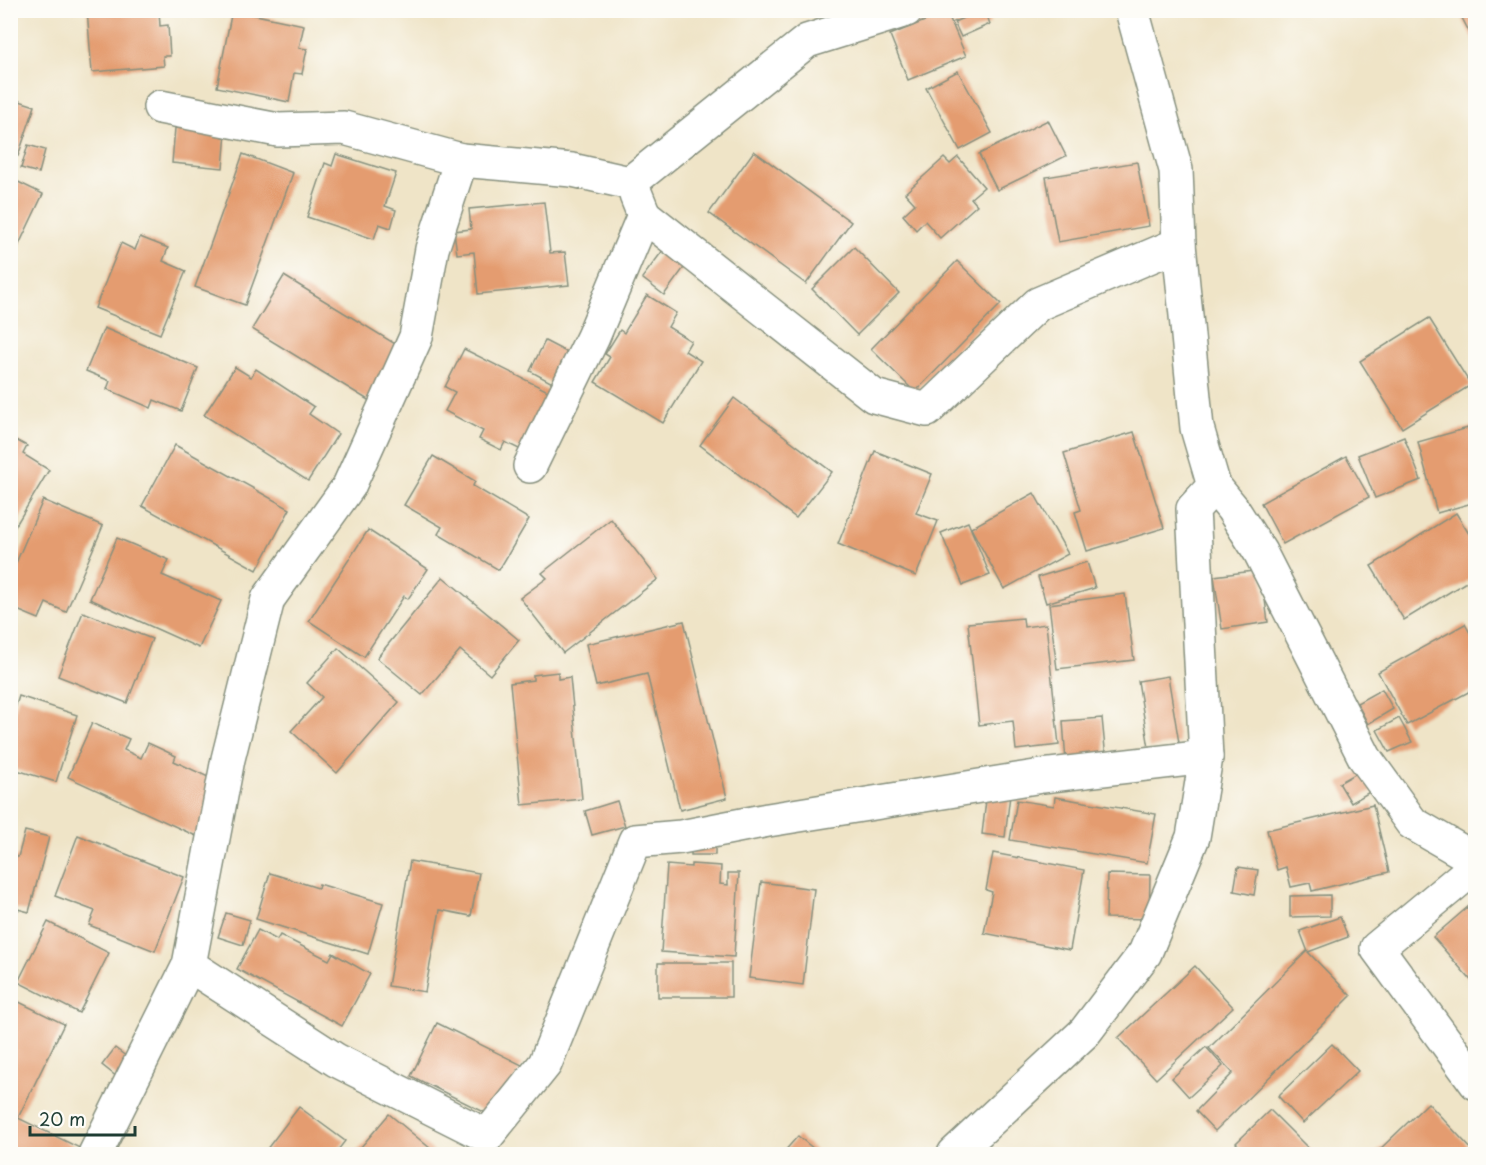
<svg xmlns="http://www.w3.org/2000/svg" width="1486" height="1165" viewBox="0 0 1486 1165" font-family="'Playpen Sans',sans-serif">
  <rect width="100%" height="100%" fill="#fdfcf7"/>
  <filter id="ink" filterUnits="userSpaceOnUse"><feTurbulence type="fractalNoise" baseFrequency=".0167" numOctaves="2"/><feDisplacementMap in="SourceGraphic" scale="12" xChannelSelector="R" yChannelSelector="G"/><feConvolveMatrix kernelMatrix="1 2 1 2 8 2 1 2 1" color-interpolation-filters="sRGB"/></filter>
  <filter id="wash" filterUnits="userSpaceOnUse"><feTurbulence type="fractalNoise" baseFrequency=".008" numOctaves="4" result="noise"/><feDisplacementMap in="SourceGraphic" scale="24" xChannelSelector="R" yChannelSelector="G"/><feGaussianBlur stdDeviation="1.35" result="paint"/><feColorMatrix in="noise" values="0 0 0 0 0 0 0 0 0 0 0 0 0 0 0 0 0 1.4 0 .05"/><feComposite in="paint" operator="in"/></filter>
  <g filter="url(#wash)">
    <rect width="100%" height="100%" fill="#efe4c7"/>
    <g id="blocks">
      <g fill="#e49c6f">
        <path d="M87,10H159L160,26L168,25L170,56H163L164,66L92,72Z"/>
        <path d="M232,10L304,25L299,48L307,49L302,74L294,73L289,102L217,87Z"/>
        <path d="M966,10H985L990,24L961,37L954,22L968,16Z"/>
        <path d="M1466,10H1476V45L1460,14Z"/>
        <path d="M947,12L966,56L908,80L890,35Z"/>
        <path d="M958,71L992,133L960,150L926,88Z"/>
        <path d="M10,98L35,106L18,156L10,153Z"/>
        <path d="M1048,120L1066,156L997,190L979,154Z"/>
        <path d="M175,128L226,133L223,168L172,163Z"/>
        <path d="M28,145L45,150L39,173L21,168Z"/>
        <path d="M754,151L851,222L806,284L709,213Z"/>
        <path d="M243,154L293,173L245,305L195,287Z"/>
        <path d="M336,154L396,173L385,206L396,210L391,228L379,224L374,239L307,217L325,163L332,166Z"/>
        <path d="M958,157L984,187L971,198L977,205L940,238L925,221L916,230L903,215L915,204L905,193L944,158L950,164Z"/>
        <path d="M1137,162L1149,226L1058,242L1046,177Z"/>
        <path d="M10,178L43,194L15,253L10,251Z"/>
        <path d="M544,202L550,253L565,252L569,285L478,294L474,252L457,254L454,231L471,229L469,209Z"/>
        <path d="M140,237L168,248L163,261L186,271L160,334L95,308L121,243L135,250Z"/>
        <path d="M667,245L689,261L664,295L642,278Z"/>
        <path d="M854,247L899,293L857,335L812,289Z"/>
        <path d="M957,261L1001,304L915,392L871,349Z"/>
        <path d="M284,276L397,345L378,406L252,329Z"/>
        <path d="M647,295L676,313L668,327L691,341L685,351L701,361L663,423L595,382L610,357L605,354L620,330L624,333Z"/>
        <path d="M1429,318L1471,385L1402,428L1360,361Z"/>
        <path d="M104,328L198,368L181,411L154,400L151,408L107,389L110,381L86,371Z"/>
        <path d="M545,341L572,355L556,385L530,371Z"/>
        <path d="M464,349L554,394L525,452L505,442L501,450L479,439L483,431L445,411L455,392L445,387Z"/>
        <path d="M235,367L251,377L256,369L314,407L309,414L338,434L308,481L204,415Z"/>
        <path d="M734,398L832,472L796,518L700,445Z"/>
        <path d="M1475,426L1476,502L1437,513L1418,442Z"/>
        <path d="M1134,432L1164,528L1087,551L1075,512L1081,510L1064,453Z"/>
        <path d="M10,437L27,446L23,454L49,470L10,535Z"/>
        <path d="M1404,437L1421,480L1375,498L1358,455Z"/>
        <path d="M175,445L290,509L257,570L142,506Z"/>
        <path d="M875,451L932,474L916,513L938,521L916,576L838,544Z"/>
        <path d="M433,456L475,481L473,486L529,519L499,570L438,534L442,527L404,505Z"/>
        <path d="M1346,456L1369,497L1283,544L1261,503Z"/>
        <path d="M1034,493L1068,554L1004,589L971,528Z"/>
        <path d="M43,500L103,526L66,612L46,603L39,619L10,607L16,590L10,588V577Z"/>
        <path d="M1456,513L1476,545V576L1404,620L1371,566Z"/>
        <path d="M611,519L658,579L563,653L520,598L547,578L542,573Z"/>
        <path d="M968,522L990,575L963,585L941,533Z"/>
        <path d="M368,530L428,569L408,599L404,596L364,657L309,621Z"/>
        <path d="M117,538L169,560L162,575L221,601L199,648L90,599Z"/>
        <path d="M1087,562L1095,588L1046,603L1038,577Z"/>
        <path d="M1261,570L1268,622L1222,629L1214,576Z"/>
        <path d="M443,577L519,640L490,675L460,650L422,695L377,658Z"/>
        <path d="M1125,594L1134,660L1057,669L1049,604Z"/>
        <path d="M83,612L152,639L127,703L58,676Z"/>
        <path d="M1023,618L1024,627L1046,624L1059,745L1016,750L1013,721L979,725L968,623Z"/>
        <path d="M684,621L727,798L680,810L647,674L596,686L586,644Z"/>
        <path d="M1465,624L1476,644V688L1407,725L1378,672Z"/>
        <path d="M338,648L399,702L337,773L291,731L322,697L307,683Z"/>
        <path d="M558,672V679L570,677L582,799L522,805L510,683L533,680V675Z"/>
        <path d="M1168,676L1179,743L1149,748L1138,681Z"/>
        <path d="M1382,689L1393,709L1368,724L1357,703Z"/>
        <path d="M19,696L77,715L56,782L10,768V724Z"/>
        <path d="M1102,718L1106,759L1066,762L1063,721Z"/>
        <path d="M1399,718L1412,742L1389,752L1377,730Z"/>
        <path d="M92,723L129,739L124,750L141,758L148,743L176,756L174,761L221,783L196,836L68,777Z"/>
        <path d="M1362,770L1373,790L1351,803L1339,783Z"/>
        <path d="M987,792L1010,795L1005,837L982,834Z"/>
        <path d="M1055,797L1156,814L1147,863L1010,840L1017,800L1054,806Z"/>
        <path d="M617,801L625,826L592,835L585,811Z"/>
        <path d="M1373,805L1389,872L1312,891L1310,883L1291,887L1286,867L1277,870L1267,830Z"/>
        <path d="M25,831L49,837L29,912L10,907V855L18,857Z"/>
        <path d="M78,835L184,877L155,951L89,925L95,911L55,896Z"/>
        <rect x="691" y="842" width="24" height="13"/>
        <path d="M993,853L1084,870L1070,950L984,933L992,892L986,890Z"/>
        <path d="M410,861L479,873L471,916L440,910L425,992L388,986Z"/>
        <path d="M691,864L721,866L720,884L728,885V873H739L734,957L661,952L667,865L691,867Z"/>
        <path d="M1238,867L1258,870L1254,895L1234,891Z"/>
        <path d="M270,873L318,888L319,884L383,903L368,954L256,919Z"/>
        <path d="M1107,874L1150,875L1149,919L1106,918Z"/>
        <path d="M761,882L814,889L803,985L749,978Z"/>
        <path d="M1330,895V916L1290,917V896Z"/>
        <path d="M1469,906L1476,913V986L1433,937Z"/>
        <path d="M226,913L250,920L243,945L218,937Z"/>
        <path d="M1340,917L1348,937L1308,952L1351,996L1215,1131L1196,1111L1233,1073L1209,1048L1307,951L1308,952L1300,931Z"/>
        <path d="M48,922L109,953L79,1013L18,982Z"/>
        <path d="M258,930L277,940L280,935L329,960L333,953L370,974L342,1026L237,969Z"/>
        <rect x="658" y="963" width="73" height="34"/>
        <path d="M1195,966L1233,1007L1156,1079L1118,1038Z"/>
        <path d="M13,999L64,1024L18,1118L88,1152L87,1154H10V1005Z"/>
        <path d="M437,1023L522,1065L496,1118L411,1076Z"/>
        <path d="M1332,1044L1358,1071L1303,1123L1278,1096Z"/>
        <path d="M1206,1047L1223,1066L1189,1097L1172,1078Z"/>
        <path d="M115,1048L135,1063L122,1081L102,1065Z"/>
        <path d="M1428,1103L1475,1153L1473,1154H1375Z"/>
        <path d="M299,1107L345,1141L335,1154H263Z"/>
        <path d="M1270,1110L1314,1154H1247L1236,1143Z"/>
        <path d="M389,1114L437,1154H355Z"/>
        <path d="M798,1136L820,1154H782Z"/>
      </g>
    </g>
  </g>
  <g filter="url(#ink)">
    <use href="#blocks" fill-opacity="0" stroke="#87907e" stroke-width="1.5"/>
    <g fill="none" stroke-linecap="round" stroke-linejoin="round">
      <defs>
        <g id="minor">
          <path d="M160,107L278,130L344,128L461,160"/>
          <path d="M644,215L874,396L927,410L1038,304L1179,244"/>
          <path d="M530,466L593,337L644,215L636,195"/>
          <path d="M1214,486L1232,508L1260,552L1365,758L1412,823L1476,860"/>
          <path d="M1476,866L1377,948L1476,1083"/>
          <path d="M189,965L336,1060L487,1136L545,1064L635,841L681,837L768,820L1042,776L1206,757"/>
          <path d="M95,1154L189,965L228,759L268,599L349,486L416,337L432,249L461,160L572,170L630,183L807,41L906,10"/>
          <path d="M954,1154L1085,1032L1145,953L1193,837L1206,757L1193,509L1214,486L1197,428L1179,244L1176,170L1132,10"/>
        </g>
      </defs>
      <use href="#minor" stroke="#87907e" stroke-width="36"/>
      <use href="#minor" stroke="#fff" stroke-width="33"/>
    </g>
  </g>
  <rect width="1486" height="1165" fill="none" stroke="#fdfcf7" stroke-width="36"/>
  <path d="M30 1126v9h105v-9" fill="none" stroke="#1f3d34" stroke-width="3"/>
  <text x="39" y="1126" font-size="18" fill="#1f3d34" stroke="#fdfcf7" stroke-width="4.5" paint-order="stroke">20 m</text>
</svg>
